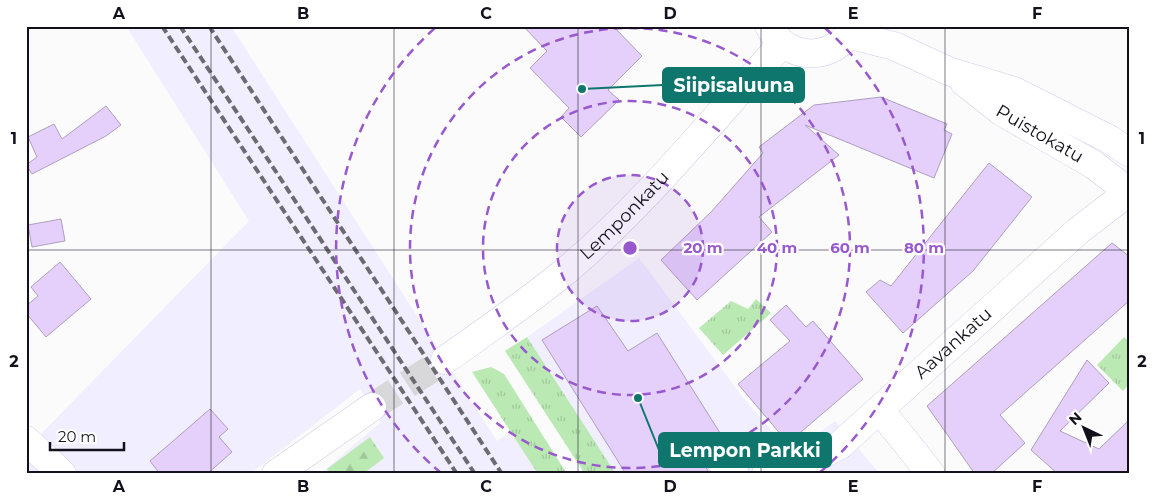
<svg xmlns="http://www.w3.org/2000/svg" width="1156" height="500" viewBox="0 0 1156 500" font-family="Montserrat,sans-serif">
  <defs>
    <pattern id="grass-tufts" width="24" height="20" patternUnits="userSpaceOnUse" patternTransform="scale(1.25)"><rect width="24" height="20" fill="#bbe9b3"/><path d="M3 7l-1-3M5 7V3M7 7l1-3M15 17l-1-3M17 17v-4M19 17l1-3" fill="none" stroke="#a0c79a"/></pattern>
    <pattern id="forest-firs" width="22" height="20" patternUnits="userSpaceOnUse" patternTransform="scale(1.25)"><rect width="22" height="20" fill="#bbe9b3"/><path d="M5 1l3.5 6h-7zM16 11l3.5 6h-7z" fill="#a0c79a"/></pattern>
  </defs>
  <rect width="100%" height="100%" fill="#fbfbfb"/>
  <g fill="#f0eeff">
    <path d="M126,26H231L497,441L511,432L539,474H320L381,422L360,389L250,474H26V428L37,438L249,221Z"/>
    <path d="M639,258L741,395L791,453L835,421L880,474H616L527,337Z"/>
  </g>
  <g fill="url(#grass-tufts)">
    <path d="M756,299L771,313L723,355L699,328L731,301L748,309Z"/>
    <path d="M527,337L616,474H585L505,351Z"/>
    <path d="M1124,337L1130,342V383L1123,391L1097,365Z"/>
    <path d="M491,367L504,374L567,474H538L472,372Z"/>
  </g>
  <path fill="url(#forest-firs)" d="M370,437L384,458L363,474H331L327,469Z"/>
  <g fill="#e4d0fa" stroke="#ae9fbf">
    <path d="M523,26H613L642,56L608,90L619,100L581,137L561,117L569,108L530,68L547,51Z"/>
    <path d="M881,97L947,124L944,130L952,134L934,178L805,125L839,155L759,217L772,232L697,300L661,260L712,211L763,153L759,147L814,105Z"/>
    <path d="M106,106L121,125L106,136L32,174L26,165L37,157L28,137L54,124L62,139Z"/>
    <path d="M989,163L1032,197L973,271L903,333L866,292L880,280L891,286Z"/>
    <path d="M61,219L65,241L32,247L28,225Z"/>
    <path d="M1112,243L1130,257V300L1000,415L1025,443L991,474H975L927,406Z"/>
    <path d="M60,262L91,299L46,337L26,313V306L38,296L31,287Z"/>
    <path d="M786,305L806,327L813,321L863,379L788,443L738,384L790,341L770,320Z"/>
    <path d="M597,306L628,351L657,333L727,444L720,439L712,438L704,441L700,447L699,456L710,474H626L542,340Z"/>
    <path d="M1087,360L1109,383L1060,431L1099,449L1130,419V474H1058L1031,450Z"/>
    <path d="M210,409L228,429L219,437L232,452L207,474H160L150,461Z"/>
  </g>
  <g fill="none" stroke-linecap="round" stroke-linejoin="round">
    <path stroke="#d8d8da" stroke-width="28" stroke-dasharray="28 14" stroke-linecap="butt" d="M372,407L445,360"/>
    <defs>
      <g id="minor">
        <path d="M769,26C787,63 836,62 854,26"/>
        <path d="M850,35L894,46L951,72L1014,91L1109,139L1130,153"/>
        <path id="s1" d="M964,82L1002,112L1094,165L1130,193"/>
        <path id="s2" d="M445,360C486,331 528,302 567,270C646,203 712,120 782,44"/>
        <path d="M881,411L931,474"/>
        <path d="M26,440L62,474"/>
        <path d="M714,453L731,473L735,474"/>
        <path d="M276,474L372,407"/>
        <path id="s3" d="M766,474L817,457L840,445L1078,231L1130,191"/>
      </g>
    </defs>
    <use href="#minor" stroke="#d2ccef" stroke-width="29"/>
    <use href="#minor" stroke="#fff" stroke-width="28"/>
    <g stroke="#6d6b72" stroke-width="4" stroke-dasharray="8 4" stroke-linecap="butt">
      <path d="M162,26L457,474"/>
      <path d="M180,26L475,474"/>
      <path d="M209,26L502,474"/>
    </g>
  </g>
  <path fill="none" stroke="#14111d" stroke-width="1" stroke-opacity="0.55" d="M211,26V474M394,26V474M578,26V474M761,26V474M945,26V474M26,250H1130"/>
  <circle cx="630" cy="248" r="73" fill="#9858ce" fill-opacity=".12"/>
  <g fill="none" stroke="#9858ce" stroke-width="2.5" stroke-dasharray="9 6">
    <circle cx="630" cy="248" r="73"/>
    <circle cx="630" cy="248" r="147"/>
    <circle cx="630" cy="248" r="220"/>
    <path d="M441 473A294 294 0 0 1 435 28M825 28A294 294 0 0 1 819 473"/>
  </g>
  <g text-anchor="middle" stroke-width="4.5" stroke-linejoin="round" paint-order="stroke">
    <g font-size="18" fill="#14111d" stroke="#fff">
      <text dy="6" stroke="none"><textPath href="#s1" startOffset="92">Puistokatu</textPath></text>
      <text dy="6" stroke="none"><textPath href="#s2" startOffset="231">Lemponkatu</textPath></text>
      <text dy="6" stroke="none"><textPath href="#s3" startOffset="232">Aavankatu</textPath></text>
    </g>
  </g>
  <circle cx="630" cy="248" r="8" fill="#9858ce" stroke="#fff" stroke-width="2.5"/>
  <g font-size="15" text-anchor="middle" font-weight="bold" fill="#9858ce" stroke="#fff" stroke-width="4.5" stroke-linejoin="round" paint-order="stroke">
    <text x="703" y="253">20 m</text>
    <text x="777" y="253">40 m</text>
    <text x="850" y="253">60 m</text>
    <text x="924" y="253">80 m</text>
  </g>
  <path fill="none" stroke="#0f766e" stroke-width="2" d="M582 89L663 85M638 398L659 450"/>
  <g fill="#0f766e" stroke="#fff" stroke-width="2">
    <circle cx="582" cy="89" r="5"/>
    <circle cx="638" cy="398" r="5"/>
  </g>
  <g fill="#0f766e" stroke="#0f766e" stroke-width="2">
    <rect x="663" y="68" width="141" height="34" rx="5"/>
    <rect x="659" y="433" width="172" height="34" rx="5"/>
  </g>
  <g font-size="19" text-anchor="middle" font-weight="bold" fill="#fff">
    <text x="734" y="92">Siipisaluuna</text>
    <text x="745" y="457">Lempon Parkki</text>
  </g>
  <rect width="1156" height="500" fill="none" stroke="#ffffff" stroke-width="55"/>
  <g transform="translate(1084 428) rotate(317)" stroke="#ffffff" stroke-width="4" paint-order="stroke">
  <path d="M0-4L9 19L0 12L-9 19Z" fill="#14111d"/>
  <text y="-8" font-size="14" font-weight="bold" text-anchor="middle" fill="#14111d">N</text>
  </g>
  <path d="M50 442v8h74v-8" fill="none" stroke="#14111d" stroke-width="2.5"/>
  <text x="58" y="442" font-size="15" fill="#14111d" stroke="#ffffff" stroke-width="4" paint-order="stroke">20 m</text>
  <rect x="28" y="28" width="1100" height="444" fill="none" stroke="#14111d" stroke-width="2"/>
  <g font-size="16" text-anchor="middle" font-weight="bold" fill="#14111d">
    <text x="119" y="19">A</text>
    <text x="303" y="19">B</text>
    <text x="486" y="19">C</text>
    <text x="670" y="19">D</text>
    <text x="853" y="19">E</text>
    <text x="1037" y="19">F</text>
    <text x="14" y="144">1</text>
    <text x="1142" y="144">1</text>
    <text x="14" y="367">2</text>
    <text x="1142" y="367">2</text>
    <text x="119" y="492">A</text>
    <text x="303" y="492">B</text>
    <text x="486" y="492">C</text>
    <text x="670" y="492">D</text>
    <text x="853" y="492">E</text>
    <text x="1037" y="492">F</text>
  </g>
</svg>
